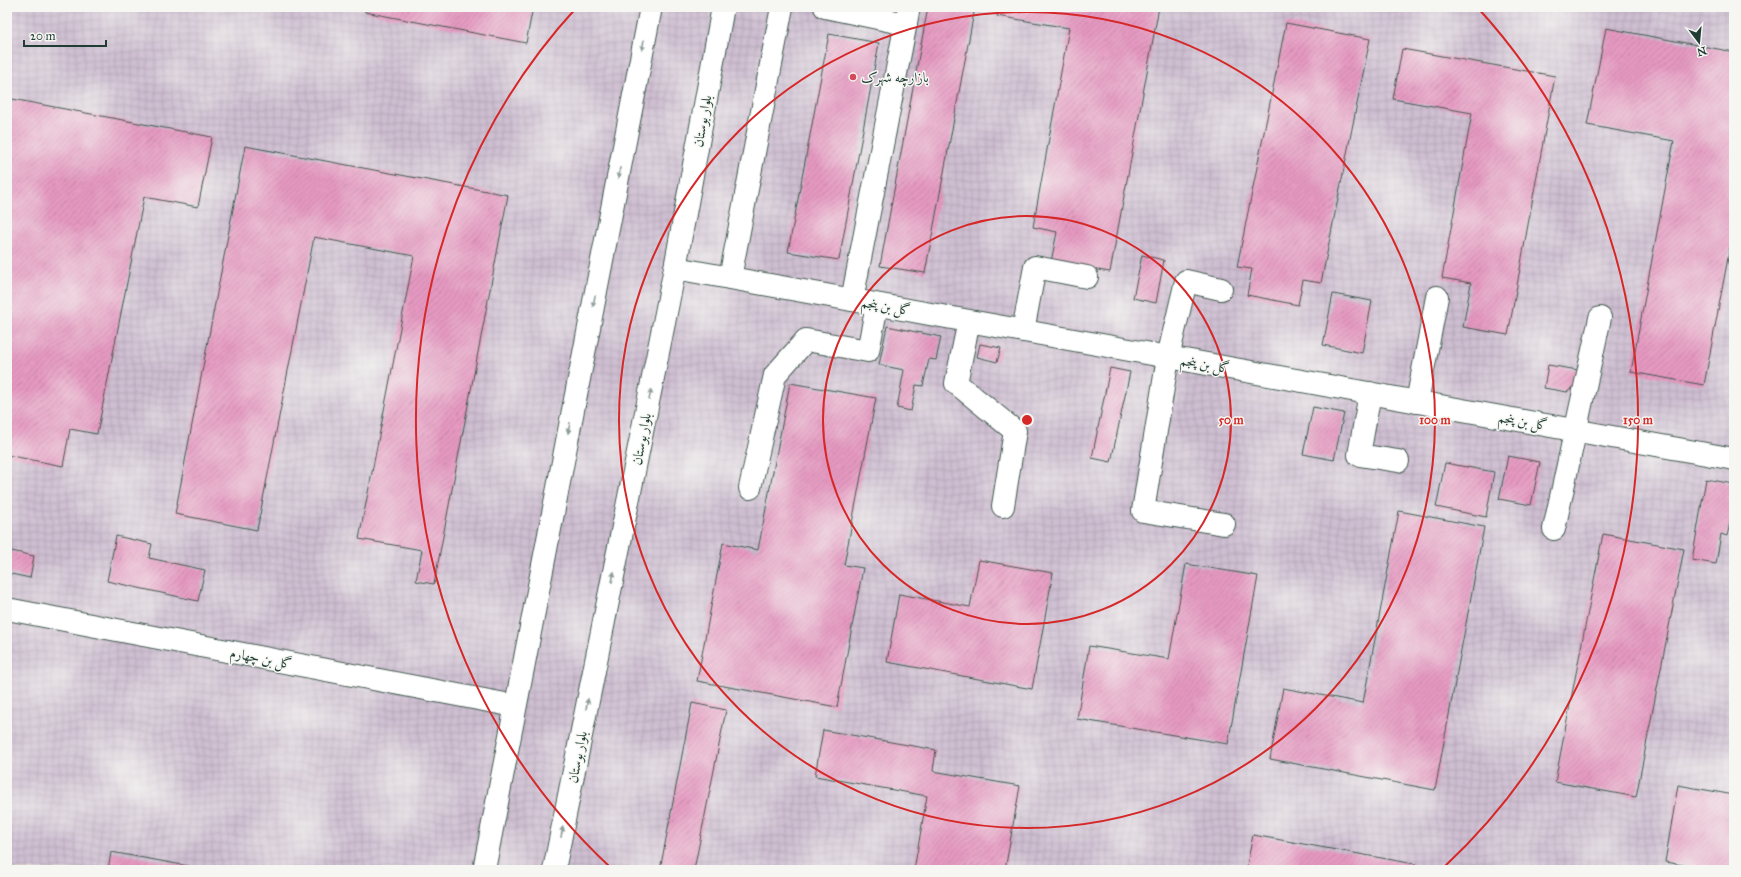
<svg xmlns="http://www.w3.org/2000/svg" width="1741" height="877" viewBox="0 0 1741 877" font-family="'IM FELL Great Primer',Amiri,serif">
  <defs>
    <pattern id="industrial-grid" width="8" height="8" patternUnits="userSpaceOnUse"><rect width="8" height="8" fill="#cebed1"/><path d="M0 4h8M4 0v8" fill="none" stroke="#b0a4b4"/></pattern>
    <pattern id="building-hatch" width="6" height="6" patternUnits="userSpaceOnUse"><rect width="6" height="6" fill="#e699c1"/><path d="M-1 1l2-2M0 6l6-6M5 7l2-2" fill="none" stroke="#ba7e9e"/></pattern>
  </defs>
  <rect width="100%" height="100%" fill="#f6f6f2"/>
  <filter id="ink" filterUnits="userSpaceOnUse"><feTurbulence type="fractalNoise" baseFrequency=".025" numOctaves="2"/><feDisplacementMap in="SourceGraphic" scale="8" xChannelSelector="R" yChannelSelector="G"/><feConvolveMatrix kernelMatrix="1 2 1 2 8 2 1 2 1" color-interpolation-filters="sRGB"/></filter>
  <filter id="wash" filterUnits="userSpaceOnUse"><feTurbulence type="fractalNoise" baseFrequency=".012" numOctaves="4" result="noise"/><feDisplacementMap in="SourceGraphic" scale="16" xChannelSelector="R" yChannelSelector="G"/><feGaussianBlur stdDeviation="0.9" result="paint"/><feColorMatrix in="noise" values="0 0 0 0 0 0 0 0 0 0 0 0 0 0 0 0 0 1.4 0 .05"/><feComposite in="paint" operator="in"/></filter>
  <g filter="url(#wash)">
    <rect width="100%" height="100%" fill="#f5e9d8"/>
    <rect fill="url(#industrial-grid)" x="7" y="7" width="1727" height="863"/>
    <g id="blocks">
      <g fill="url(#building-hatch)">
        <path d="M366,7H533L526,43L365,12Z"/>
        <path d="M928,7H975L925,273L880,266Z"/>
        <path d="M999,7H1159L1110,272L1051,262L1057,232L1033,227L1069,28L997,16Z"/>
        <path d="M1286,23L1370,39L1321,283L1303,280L1298,305L1247,295L1252,269L1237,267Z"/>
        <path d="M1606,28L1734,52V226L1704,385L1631,372L1674,141L1587,125Z"/>
        <path d="M829,34L879,43L839,260L788,252Z"/>
        <path d="M1402,49L1555,76L1508,335L1463,327L1471,283L1442,278L1472,113L1393,99Z"/>
        <path d="M7,98L212,137L198,207L144,197L97,434L70,429L63,466L7,455Z"/>
        <path d="M245,146L508,195L434,584L416,581L422,550L359,539L414,256L314,237L257,530L175,514Z"/>
        <path d="M1142,255L1164,260L1156,303L1133,298Z"/>
        <path d="M1333,294L1372,301L1362,353L1323,345Z"/>
        <path d="M887,326L941,337L936,360L929,359L923,386L916,385L911,411L897,408L904,370L879,365Z"/>
        <path d="M980,344L1001,348L997,362L977,357Z"/>
        <path d="M1548,365L1578,370L1575,386L1567,392L1544,388Z"/>
        <path d="M1110,368L1130,372L1111,462L1092,458Z"/>
        <path d="M790,383L876,398L844,565L863,568L837,707L697,681L723,543L758,550Z"/>
        <path d="M1313,407L1344,413L1334,460L1303,454Z"/>
        <path d="M1508,456L1540,462L1531,505L1499,499Z"/>
        <path d="M1445,463L1494,472L1486,517L1436,507Z"/>
        <path d="M1706,479L1734,484V506L1727,536L1721,534L1716,564L1692,560Z"/>
        <path d="M1399,511L1484,527L1435,790L1270,759L1283,688L1363,703Z"/>
        <path d="M1603,534L1684,549L1636,797L1555,782Z"/>
        <path d="M116,536L152,544L149,558L205,570L198,601L107,581Z"/>
        <path d="M7,550L34,556L30,578L7,573Z"/>
        <path d="M979,560L1053,573L1032,689L887,662L899,594L970,607Z"/>
        <path d="M1186,564L1258,576L1228,744L1077,719L1089,646L1169,659Z"/>
        <path d="M692,703L726,710L694,870H660Z"/>
        <path d="M823,730L936,750L933,771L1020,786L1005,870H914L927,796L815,776Z"/>
        <path d="M1678,785L1734,795V870H1711L1665,862Z"/>
        <path d="M1253,835L1415,864L1414,870H1246Z"/>
        <path d="M111,852L199,868V870H108Z"/>
      </g>
    </g>
  </g>
  <g filter="url(#ink)">
    <use href="#blocks" fill-opacity="0" stroke="#3f574d" stroke-width="1"/>
    <g fill="none" stroke-linecap="round" stroke-linejoin="round">
      <defs>
        <g id="minor">
          <path d="M825,7L906,24"/>
          <path d="M675,268L1734,459"/>
          <path d="M730,278L782,7"/>
          <path d="M1221,289L1186,281L1168,357L1143,511L1224,524"/>
          <path d="M852,300L909,7"/>
          <path d="M969,321L956,383L1015,431L1003,506"/>
          <path d="M1023,331L1035,267L1087,277"/>
          <path d="M1370,393L1359,455L1398,461"/>
          <path d="M1417,402L1437,297"/>
          <path d="M750,488L775,375L806,340L868,351L877,305"/>
          <path d="M1554,529L1600,318"/>
          <path d="M7,609L515,706"/>
          <path d="M484,870L651,7"/>
          <path d="M554,870L675,268L723,7"/>
        </g>
      </defs>
      <use href="#minor" stroke="#3f574d" stroke-width="24"/>
      <use href="#minor" stroke="#fff" stroke-width="22"/>
    </g>
    <defs><path id="oneway-solid" d="M-6-.8H1V-3.2L6.5 0L1 3.2V.8H-6Z"/></defs>
    <g fill="#8f9e9a">
      <use href="#oneway-solid" transform="translate(643 45) rotate(101)"/>
      <use href="#oneway-solid" transform="translate(619 173) rotate(101)"/>
      <use href="#oneway-solid" transform="translate(594 301) rotate(101)"/>
      <use href="#oneway-solid" transform="translate(650 395) rotate(-79)"/>
      <use href="#oneway-solid" transform="translate(569 428) rotate(101)"/>
      <use href="#oneway-solid" transform="translate(613 577) rotate(-79)"/>
      <use href="#oneway-solid" transform="translate(587 704) rotate(-79)"/>
      <use href="#oneway-solid" transform="translate(562 832) rotate(-79)"/>
    </g>
  </g>
  <g fill="none" stroke="#d62828" stroke-width="2">
    <circle cx="1027" cy="420" r="204"/>
    <circle cx="1027" cy="420" r="408"/>
    <path d="M610 867A611 611 0 0 1 577 7M1477 7A611 611 0 0 1 1444 867"/>
  </g>
  <circle fill="#d1495b" stroke="#f6f6f2" stroke-width="1.5" cx="853" cy="77" r="4"/>
  <g text-anchor="middle" stroke-width="3" stroke-linejoin="round" paint-order="stroke">
    <g font-size="14" fill="#1f3d34" stroke="#f6f6f2" text-anchor="start">
      <text x="861" y="82">بازارچه شهرک</text>
    </g>
    <g font-size="14" fill="#1f3d34" stroke="#f6f6f2">
      <text transform="translate(702 121) rotate(-80)" y="5">بلوار بوستان</text>
      <text transform="translate(886 306) rotate(10)" y="5">گل بن پنجم</text>
      <text transform="translate(1205 364) rotate(10)" y="5">گل بن پنجم</text>
      <text transform="translate(1523 421) rotate(10)" y="5">گل بن پنجم</text>
      <text transform="translate(641 439) rotate(-79)" y="5">بلوار بوستان</text>
      <text transform="translate(261 658) rotate(11)" y="5">گل بن چهارم</text>
      <text transform="translate(577 757) rotate(-79)" y="5">بلوار بوستان</text>
    </g>
  </g>
  <circle cx="1027" cy="420" r="6" fill="#d62828" stroke="#f6f6f2" stroke-width="2"/>
  <g font-size="12" text-anchor="middle" font-weight="bold" fill="#d62828" stroke="#f6f6f2" stroke-width="3" stroke-linejoin="round" paint-order="stroke">
    <text x="1231" y="424">50 m</text>
    <text x="1435" y="424">100 m</text>
    <text x="1638" y="424">150 m</text>
  </g>
  <rect width="1741" height="877" fill="none" stroke="#f6f6f2" stroke-width="24"/>
  <g transform="translate(1699 42) rotate(164)" stroke="#f6f6f2" stroke-width="3" paint-order="stroke">
  <path d="M0-3L7 15L0 10L-7 15Z" fill="#1f3d34"/>
  <text y="-6" font-size="11" font-weight="bold" text-anchor="middle" fill="#1f3d34">N</text>
  </g>
  <path d="M24 40v6h82v-6" fill="none" stroke="#1f3d34" stroke-width="2"/>
  <text x="30" y="40" font-size="12" fill="#1f3d34" stroke="#f6f6f2" stroke-width="3" paint-order="stroke">20 m</text>
</svg>
